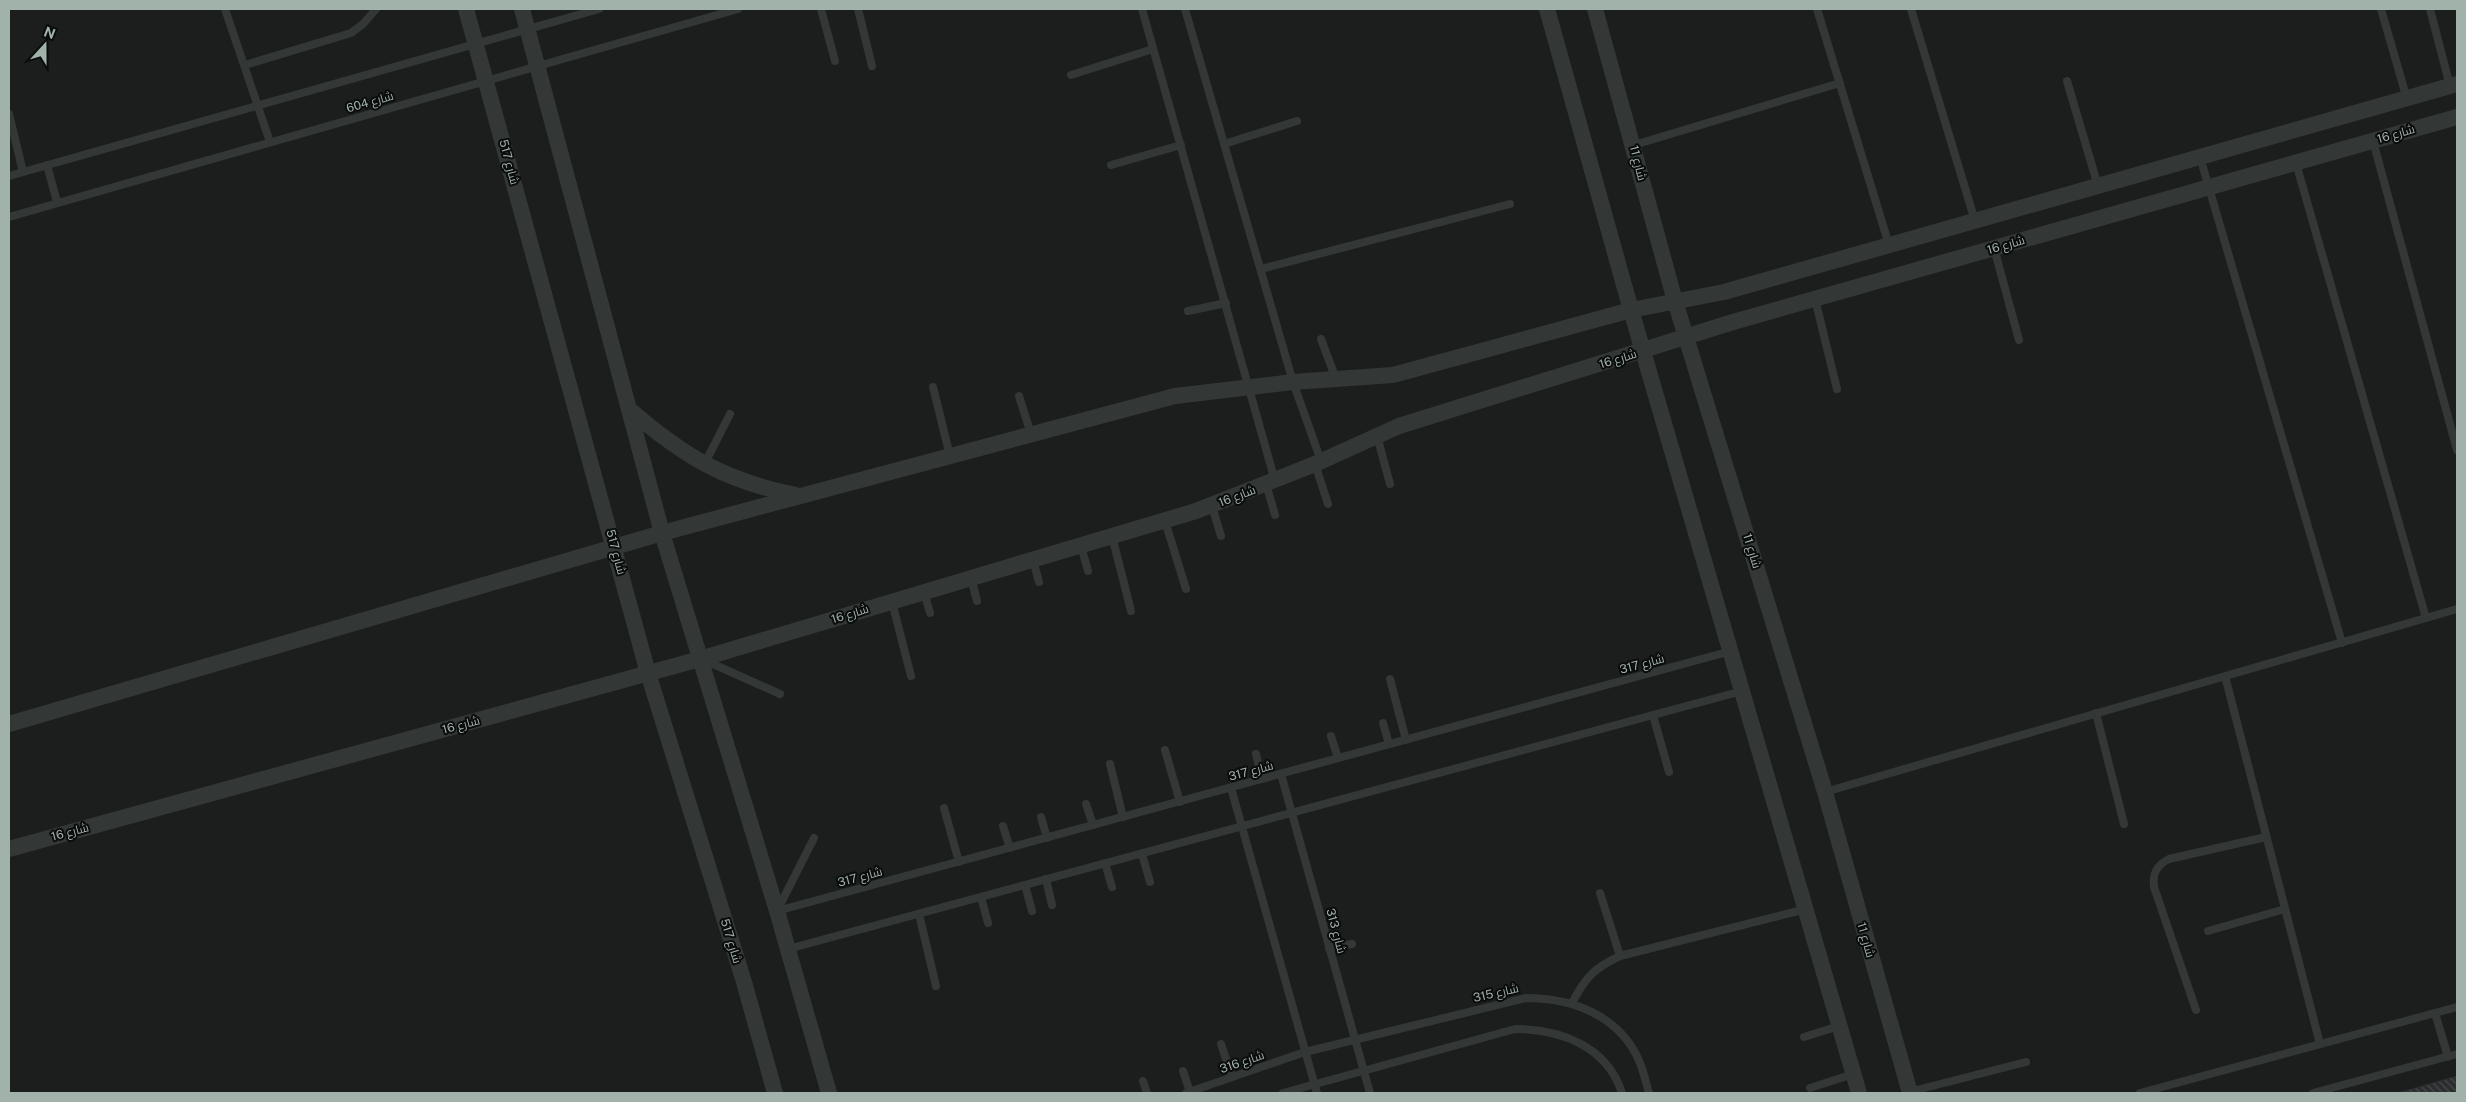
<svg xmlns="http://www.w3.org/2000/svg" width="2466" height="1102" viewBox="0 0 2466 1102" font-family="'Public Sans',Cairo,sans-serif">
  <defs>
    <pattern id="building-back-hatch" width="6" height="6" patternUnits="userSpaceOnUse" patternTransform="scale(1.25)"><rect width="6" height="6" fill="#2b2d2d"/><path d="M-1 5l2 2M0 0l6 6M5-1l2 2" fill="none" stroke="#474949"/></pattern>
    <filter id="shadow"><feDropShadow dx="5.5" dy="3" stdDeviation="2.5" flood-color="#0009"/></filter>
  </defs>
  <rect width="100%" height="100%" fill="#101111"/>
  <rect fill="#1c1e1e" x="9" y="9" width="2448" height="1084"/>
  <path fill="url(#building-back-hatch)" stroke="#2a2d2d" filter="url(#shadow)" d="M2457,1076V1093H2398Z"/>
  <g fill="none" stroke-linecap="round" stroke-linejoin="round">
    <g stroke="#333836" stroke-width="8">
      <path d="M225,9L270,142"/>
      <path d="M821,9L835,61"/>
      <path d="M858,9L872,66"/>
      <path d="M1142,9L1275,481"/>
      <path d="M1185,9L1293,382L1321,461"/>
      <path d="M1817,9L1889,245"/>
      <path d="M1911,9L1975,221"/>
      <path d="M2381,9L2407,99"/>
      <path d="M2430,9L2450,86"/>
      <path d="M245,65L351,33L363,24L376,9"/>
      <path d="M1071,75L1153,49"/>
      <path d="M2067,81L2098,186"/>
      <path d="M9,114L23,172"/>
      <path d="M2373,141L2457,450"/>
      <path d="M1224,144L1297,121"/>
      <path d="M1634,145L1840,83"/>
      <path d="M2200,157L2342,643"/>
      <path d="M2296,163L2426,618"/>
      <path d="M47,165L57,202"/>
      <path d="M1111,165L1181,145"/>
      <path d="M9,176L599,9"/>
      <path d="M9,217L738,9"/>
      <path d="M1994,248L2019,340"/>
      <path d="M1261,269L1510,204"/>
      <path d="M1815,299L1837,389"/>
      <path d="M1188,311L1226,303"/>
      <path d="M1321,339L1336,379"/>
      <path d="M933,387L950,456"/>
      <path d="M1019,396L1031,434"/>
      <path d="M1377,436L1390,484"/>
      <path d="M1315,464L1328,504"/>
      <path d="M704,465L730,414"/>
      <path d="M1266,484L1275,515"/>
      <path d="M1212,506L1221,536"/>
      <path d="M1165,521L1186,589"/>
      <path d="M1112,536L1131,611"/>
      <path d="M1081,546L1088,571"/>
      <path d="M1033,560L1039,582"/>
      <path d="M971,578L977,601"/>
      <path d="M924,592L930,613"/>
      <path d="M892,602L911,676"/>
      <path d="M704,660L780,694"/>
      <path d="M2225,676L2320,1044"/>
      <path d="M1390,679L1406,740"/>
      <path d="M2096,713L2124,824"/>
      <path d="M1653,715L1669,772"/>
      <path d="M1383,723L1389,744"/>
      <path d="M1331,736L1338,758"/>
      <path d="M1165,750L1180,802"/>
      <path d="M1256,754L1262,779"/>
      <path d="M1110,764L1123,817"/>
      <path d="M1281,774L1370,1093"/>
      <path d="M1231,788L1317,1093"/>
      <path d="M1825,792L2457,609"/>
      <path d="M1086,804L1093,825"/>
      <path d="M944,808L959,862"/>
      <path d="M1041,817L1047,838"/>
      <path d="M1003,826L1010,848"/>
      <path d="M1142,854L1150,882"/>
      <path d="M1105,863L1112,887"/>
      <path d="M1046,879L1052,905"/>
      <path d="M1025,885L1032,911"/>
      <path d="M1600,893L1620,956"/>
      <path d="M981,897L988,923"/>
      <path d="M778,909L814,838"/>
      <path d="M777,911L1731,651"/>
      <path d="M919,914L936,986"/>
      <path d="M2208,931L2285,909"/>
      <path d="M1329,948L1352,944"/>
      <path d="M788,949L1742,691"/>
      <path d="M1572,1003C1585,978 1594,968 1620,956L1806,909"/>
      <path d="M2196,1010L2154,887C2152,873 2157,865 2169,859L2266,837"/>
      <path d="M2435,1013L2448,1057"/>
      <path d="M1804,1037L1839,1026"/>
      <path d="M1221,1044L1232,1077"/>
      <path d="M1183,1071L1190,1092"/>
      <path d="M1143,1081L1147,1093"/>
      <path d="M1810,1088L1853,1074"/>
      <path d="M1909,1092L2026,1062"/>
      <path d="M1186,1093L1305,1052L1526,998C1573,998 1621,1016 1640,1063C1644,1073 1646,1083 1649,1093"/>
      <path d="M1283,1093L1515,1029C1560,1029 1607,1046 1622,1093"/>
      <path d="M2140,1093L2457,1007"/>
      <path d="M2313,1093L2457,1054"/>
    </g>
    <g stroke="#333836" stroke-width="16">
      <path d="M466,9L648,673L744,982L775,1093"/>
      <path d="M522,9L662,533L777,911L829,1093"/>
      <path d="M1547,9L1631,310L1859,1093"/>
      <path d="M1595,9L1675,301L1825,792L1910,1093"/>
      <path d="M629,409C683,456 725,481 796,495"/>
      <path d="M9,724L662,533L1175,396L1293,382L1393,375L1631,310L1724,292L2457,84"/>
      <path d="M9,849L700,659L1196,511L1315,464L1399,426L1733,322L2457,117"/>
    </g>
  </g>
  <g text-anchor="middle" stroke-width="4" stroke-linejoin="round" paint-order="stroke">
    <g font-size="12" fill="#a1b2aa" stroke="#0b0c0c">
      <text transform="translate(370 102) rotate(-16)" y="4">شارع 604</text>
      <text transform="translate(2396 134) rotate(-16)" y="4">شارع 16</text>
      <text transform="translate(509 162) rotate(75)" y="4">شارع 517</text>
      <text transform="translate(1638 163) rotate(76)" y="4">شارع 11</text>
      <text transform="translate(2006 245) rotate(-16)" y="4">شارع 16</text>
      <text transform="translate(1618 359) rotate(-17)" y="4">شارع 16</text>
      <text transform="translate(1237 496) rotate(-21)" y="4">شارع 16</text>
      <text transform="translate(1752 551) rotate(73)" y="4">شارع 11</text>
      <text transform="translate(616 552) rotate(75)" y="4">شارع 517</text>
      <text transform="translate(850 614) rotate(-17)" y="4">شارع 16</text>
      <text transform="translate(1642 664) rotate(-15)" y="4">شارع 317</text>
      <text transform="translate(461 725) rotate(-15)" y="4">شارع 16</text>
      <text transform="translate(1251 771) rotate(-15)" y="4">شارع 317</text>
      <text transform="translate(70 832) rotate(-15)" y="4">شارع 16</text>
      <text transform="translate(860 877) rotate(-15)" y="4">شارع 317</text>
      <text transform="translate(1336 931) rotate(75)" y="4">شارع 313</text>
      <text transform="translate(1866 940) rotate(74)" y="4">شارع 11</text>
      <text transform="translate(731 941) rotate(73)" y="4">شارع 517</text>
      <text transform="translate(1496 993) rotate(-13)" y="4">شارع 315</text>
      <text transform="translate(1242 1062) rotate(-19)" y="4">شارع 316</text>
    </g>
  </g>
  <rect width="2466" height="1102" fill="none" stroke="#a1b2aa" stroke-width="20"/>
  <g transform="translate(45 45) rotate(21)" stroke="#0b0c0c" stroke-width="4" paint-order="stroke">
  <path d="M0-4L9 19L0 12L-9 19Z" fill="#a1b2aa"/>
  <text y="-8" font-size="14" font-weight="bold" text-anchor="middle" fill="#a1b2aa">N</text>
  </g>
</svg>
